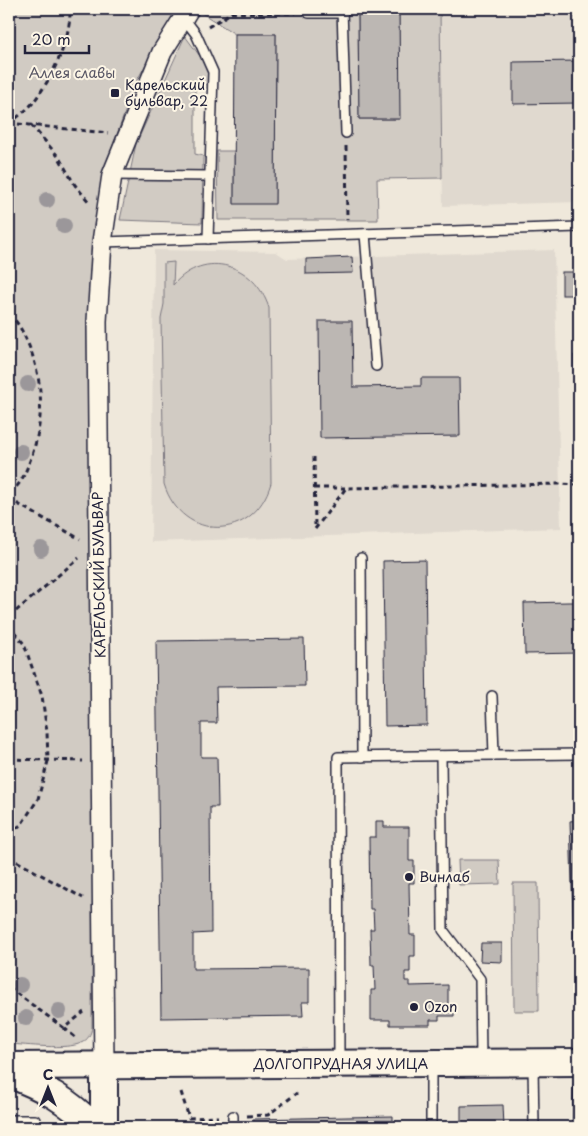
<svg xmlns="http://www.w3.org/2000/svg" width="588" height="1136" viewBox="0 0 588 1136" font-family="'Playpen Sans',sans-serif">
  <rect width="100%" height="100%" fill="#efe8db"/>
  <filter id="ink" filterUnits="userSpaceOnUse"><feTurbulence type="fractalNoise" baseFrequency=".02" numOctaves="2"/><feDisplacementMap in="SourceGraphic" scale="10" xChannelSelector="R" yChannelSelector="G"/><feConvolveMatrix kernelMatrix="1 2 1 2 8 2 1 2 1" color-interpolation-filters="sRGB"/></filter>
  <g filter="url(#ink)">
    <g fill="#e0d9cf">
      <path d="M440,9H579V202L443,206Z"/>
      <path d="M154,250L276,252L287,259L554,250L561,528L151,542Z"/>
    </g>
    <g fill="#d1cbc3" stroke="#7a767f">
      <path d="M9,9H177L136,82L109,156L92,244L87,333L93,759L92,1027C91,1034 88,1040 81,1043C67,1050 26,1045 9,1044Z"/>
      <path d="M202,9H358L359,119H399V9H440L442,178L377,179L378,220H218L217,151H234V203H275L276,34H235L200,12Z"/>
      <path d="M185,36L208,67L210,84L195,85V154L203,156L202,223L120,220L136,144Z"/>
      <path d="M174,262L173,285C205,248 255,264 269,308L271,483C254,542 182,542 164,484L161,319L164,304V263Z"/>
      <path d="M458,860H499L500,884L459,885Z"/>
      <path d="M513,883H538L539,1011H514Z"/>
    </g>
    <g fill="#bcb7b3" stroke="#22223b">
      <path d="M358,9H399L400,119H359Z"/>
      <path d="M235,34H276L275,204H234Z"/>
      <path d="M579,61V103L513,104V62Z"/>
      <path d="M352,257L353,273L306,274V259Z"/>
      <rect x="562" y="272" width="17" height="23"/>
      <path d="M319,321H352L353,387L421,386V378H459L460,436L320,438Z"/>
      <path d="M574,355H579V410L575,411Z"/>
      <path d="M425,560L427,725L385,726L383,561Z"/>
      <path d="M568,602H579V653L525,654L524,603Z"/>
      <path d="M304,639L305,686L216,687L217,723H201V757H217L218,807H210L211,933L193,934V969L309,968V1002H302L303,1016L161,1018L156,641Z"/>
      <path d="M579,820V1011H576L570,821Z"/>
      <path d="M376,821H384V827H409V861H414V883H409L410,935H415V956H410V972H405V981H410V986L448,985V1006H454V1016H439V1020H430V1025H390V1020H371V990H375L374,965H371L370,929H374L373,909H370L369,837H376Z"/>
      <path d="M481,943H502V962L480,961Z"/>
      <path d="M503,1105L504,1127H461V1106Z"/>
      <path d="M393,1116V1127H254V1119Z"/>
    </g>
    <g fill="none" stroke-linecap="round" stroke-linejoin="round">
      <defs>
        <g id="lane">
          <path d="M342,9L346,133"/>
          <path d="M309,13H343"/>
          <path d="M183,17L196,34L213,72L208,239"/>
          <path d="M112,175L209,176"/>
          <path d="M365,234L376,366"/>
          <path d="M102,242L579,227"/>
          <path d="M361,558L362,757"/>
          <path d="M492,696L494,755"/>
          <path d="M441,756L443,930L480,979L481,1061"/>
          <path d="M339,1061L338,757L579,754"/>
          <path d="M533,1065L534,1127"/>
          <path d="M431,1066V1127"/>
          <path d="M233,1116V1127"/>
          <path d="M9,1120H35"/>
          <path d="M578,1127L579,1086"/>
        </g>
        <path id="street" d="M104,1066L97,321L102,242L112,175L162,52L189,9"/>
        <g id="secondary">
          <path d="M9,1066L579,1062"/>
          <path d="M104,1066V1127"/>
          <path d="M9,1074C45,1088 66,1099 94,1127"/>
        </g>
      </defs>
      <use href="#lane" stroke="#22223b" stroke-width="12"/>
      <use href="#street" stroke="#22223b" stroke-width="22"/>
      <use href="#secondary" stroke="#22223b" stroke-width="30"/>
      <g stroke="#22223b" stroke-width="3" stroke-dasharray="5 4" stroke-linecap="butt">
        <path d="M231,13H295"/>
        <path d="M208,27L231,13L234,9"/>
        <path d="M9,123L108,133"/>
        <path d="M9,124C17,117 29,109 35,100C53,76 71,39 70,9"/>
        <path d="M31,125L58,156L75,185L89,202"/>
        <path d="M346,146L347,219"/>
        <path d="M9,314C19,323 24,334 29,346C44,383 44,421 31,458C25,473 22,484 9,493"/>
        <path d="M314,457L315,528"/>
        <path d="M314,488H345"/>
        <path d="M9,499L80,539"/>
        <path d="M315,529L346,488L560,484L579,485"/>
        <path d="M9,617L79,558"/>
        <path d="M9,625L24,644L42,696L47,732L48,761L38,799L21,825L9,833"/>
        <path d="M9,759L83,761"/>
        <path d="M9,857L83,898"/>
        <path d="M9,988L64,1028L84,1012"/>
        <path d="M64,1028L76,1038"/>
        <path d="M181,1092L189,1118L218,1117"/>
        <path d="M247,1116L268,1115L297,1093"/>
      </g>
      <use href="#lane" stroke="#fcf5e5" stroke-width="9"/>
      <use href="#street" stroke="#fcf5e5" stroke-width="19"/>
      <use href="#secondary" stroke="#fcf5e5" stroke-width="26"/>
    </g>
    <g fill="#9b979a">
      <circle cx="47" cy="200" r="8"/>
      <circle cx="64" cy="226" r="8"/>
      <circle cx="28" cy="384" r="8"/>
      <circle cx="21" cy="452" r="8"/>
      <circle cx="41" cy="549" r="8"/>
      <circle cx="20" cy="985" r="8"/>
      <circle cx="59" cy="1011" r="8"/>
      <circle cx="26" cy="1018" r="8"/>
    </g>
  </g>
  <g fill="#22223b" stroke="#fcf5e5" stroke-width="2">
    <rect x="110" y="88" width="10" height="10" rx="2.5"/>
    <circle cx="409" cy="877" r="5"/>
    <circle cx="414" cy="1007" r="5"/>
  </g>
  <g text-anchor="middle" stroke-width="4" stroke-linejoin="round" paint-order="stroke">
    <g font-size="14" fill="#575564" stroke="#fcf5e5">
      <text x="72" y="78">Аллея славы</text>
    </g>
    <g font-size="14" fill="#22223b" stroke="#fcf5e5" text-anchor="start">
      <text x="125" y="90">Карельский<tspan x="125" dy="16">бульвар, 22</tspan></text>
      <text x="419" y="882">Винлаб</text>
      <text x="424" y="1012">Ozon</text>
    </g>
    <g font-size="14" fill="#22223b" stroke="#fcf5e5">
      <text transform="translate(99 575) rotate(-91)" y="5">КАРЕЛЬСКИЙ БУЛЬВАР</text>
      <text x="341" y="1069">ДОЛГОПРУДНАЯ УЛИЦА</text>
    </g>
  </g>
  <rect width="588" height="1136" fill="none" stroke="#fcf5e5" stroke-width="30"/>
  <rect x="15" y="15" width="558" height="1106" fill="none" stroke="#22223b" stroke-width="2" filter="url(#ink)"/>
  <g transform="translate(48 1088)" stroke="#fcf5e5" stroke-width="4" paint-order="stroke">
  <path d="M0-4L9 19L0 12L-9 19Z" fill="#22223b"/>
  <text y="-8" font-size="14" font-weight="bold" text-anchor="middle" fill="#22223b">С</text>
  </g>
  <path d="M25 45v8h64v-8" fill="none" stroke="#22223b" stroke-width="2.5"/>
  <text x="32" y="45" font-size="15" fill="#22223b" stroke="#fcf5e5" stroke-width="4" paint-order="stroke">20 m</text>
</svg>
